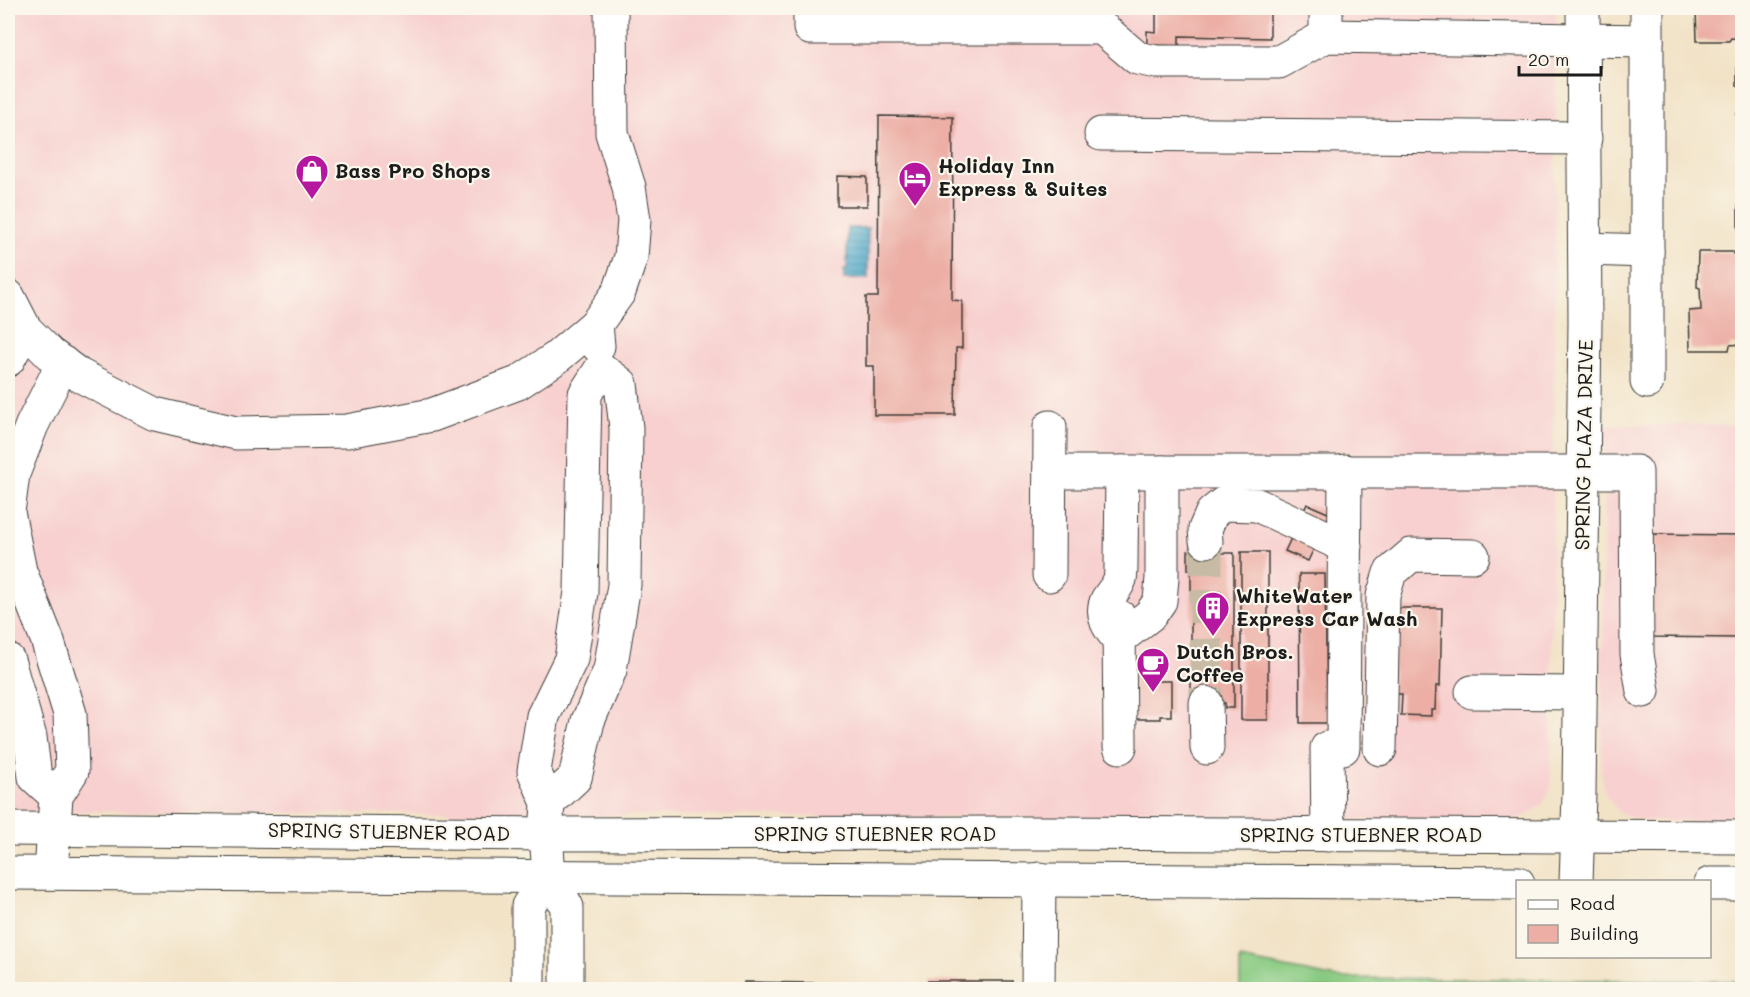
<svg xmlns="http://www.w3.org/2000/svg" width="1750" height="997" viewBox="0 0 1750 997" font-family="Mali,sans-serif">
  <defs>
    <pattern id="water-rules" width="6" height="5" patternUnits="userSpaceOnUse" patternTransform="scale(1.5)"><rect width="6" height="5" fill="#4aa6c8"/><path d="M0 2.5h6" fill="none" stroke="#3d86a2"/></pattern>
  </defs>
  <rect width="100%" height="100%" fill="#fbf7ec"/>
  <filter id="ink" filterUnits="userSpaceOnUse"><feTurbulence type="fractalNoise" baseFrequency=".0167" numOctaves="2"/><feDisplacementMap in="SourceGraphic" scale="12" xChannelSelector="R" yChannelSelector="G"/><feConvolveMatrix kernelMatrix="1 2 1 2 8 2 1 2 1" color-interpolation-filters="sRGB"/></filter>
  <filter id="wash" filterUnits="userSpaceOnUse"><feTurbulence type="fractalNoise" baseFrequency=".008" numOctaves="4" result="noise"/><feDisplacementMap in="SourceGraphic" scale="24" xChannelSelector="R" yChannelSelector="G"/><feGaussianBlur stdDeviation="1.35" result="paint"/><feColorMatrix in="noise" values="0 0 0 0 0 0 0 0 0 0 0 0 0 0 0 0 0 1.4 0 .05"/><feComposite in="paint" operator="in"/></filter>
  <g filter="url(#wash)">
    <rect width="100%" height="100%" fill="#f2e3c7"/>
    <g fill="#f7d0cf">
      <path d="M8,8H1556L1551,788L1542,805L1528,815L1512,821L8,811Z"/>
      <path d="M1605,425H1742V821H1643L1621,814L1606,796L1601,771Z"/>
    </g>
    <path fill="#89ca82" stroke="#52734f" stroke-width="1.5" d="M1240,959L1337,978L1742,981V989H1240Z"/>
    <path fill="url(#water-rules)" stroke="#336172" stroke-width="1.5" d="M847,228H868V279H844V270H847Z"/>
    <g id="blocks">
      <g fill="#ecaea5">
        <path d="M1156,8H1270V38L1179,36V46L1147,45V31L1156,32Z"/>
        <path d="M1696,8H1742V39L1731,38L1729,41H1697Z"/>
        <path d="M1737,63H1742V99H1741L1740,87L1737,86Z"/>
        <path d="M1742,111V179H1738L1737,113Z"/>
        <path d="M879,116L953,117L952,300L962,301V348H956L955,415H874V366H866V297H878Z"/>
        <path d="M837,176L867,177V206H837Z"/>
        <path d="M1742,188V230L1738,229V206L1742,205H1740V192Z"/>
        <path d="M1698,252H1733V254H1742V344L1730,345L1729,350H1690L1689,311L1701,310L1700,288L1697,287Z"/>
        <path d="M1307,504L1330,514L1308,561L1285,551Z"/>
        <path d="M1647,534L1742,535V638L1646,637Z"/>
        <path d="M1191,540H1220V553H1234V708H1225V703H1191V570H1188V551H1191Z"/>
        <rect x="1241" y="552" width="27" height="168"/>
        <path d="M1299,574H1325L1327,723H1300Z"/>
        <path d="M1394,608H1442L1440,686H1436L1435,710H1431V716L1401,715L1402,694H1392Z"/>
        <path d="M1135,663H1158V681H1171V716H1160V719H1130Z"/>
        <rect x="928" y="981" width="84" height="9"/>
        <path d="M744,982L824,983V990H744Z"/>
      </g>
    </g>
  </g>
  <g filter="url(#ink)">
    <use href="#blocks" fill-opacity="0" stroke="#3c3a36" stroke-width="1.5"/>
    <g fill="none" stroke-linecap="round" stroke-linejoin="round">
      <path stroke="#c7bba5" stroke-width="33" stroke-dasharray="33 16" stroke-linecap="butt" d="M1206,541V703"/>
      <defs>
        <g id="minor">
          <path d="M810,8V28H1102L1137,58L1156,62H1279L1326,36L1647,41"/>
          <path d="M1326,8V36"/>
          <path d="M1101,134L1585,138"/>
          <path d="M1585,249L1647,251"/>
          <path d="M8,296L25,329L50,354L79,375L155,414L236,433L347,431L432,415L518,383L556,358L596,324"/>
          <path d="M598,346L596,324L619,292L631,257L634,220L629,187L612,133L611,8"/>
          <path d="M8,360L25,329"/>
          <path d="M1647,382V8"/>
          <path d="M1050,472H1636L1637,654L1643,691"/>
          <path d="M1122,472L1121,565C1121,570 1121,575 1120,579C1117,588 1111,593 1107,600C1100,615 1109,629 1119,639L1150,615L1160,601L1162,578V472"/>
          <path d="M1206,541L1205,529L1212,513L1223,504L1257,505L1345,546"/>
          <path d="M1049,575L1050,427"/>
          <path d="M1120,617L1119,620L1120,747"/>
          <path d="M8,660L30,737L35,777L56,796"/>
          <path d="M1472,692L1580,693"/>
          <path d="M1206,703L1207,748"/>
          <path d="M1327,748L1328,835"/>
          <path d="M1343,748L1345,471"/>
          <path d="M1380,749L1383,596L1390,573L1411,555L1473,556"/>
          <path d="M548,803L575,778L588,721L610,670L624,585L626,428L621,384L601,369L585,394L581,592L571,659L543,716L534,771L548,803L546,834L549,875L567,907V990"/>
          <path d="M51,873L56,796L72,771L70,714L47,639L20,571L8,512L13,474L32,425L63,363"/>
          <path d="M1576,882L1579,794L1585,322L1583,8"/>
          <path d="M528,990V906L549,875"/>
          <path d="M1038,990L1039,879"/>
        </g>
        <g id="major">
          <path d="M8,829L546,834L1046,833L1742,837"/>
          <path d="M8,873L1518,883"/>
          <path d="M1710,884H1742"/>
        </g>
      </defs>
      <use href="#minor" stroke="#3c3a36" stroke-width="35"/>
      <use href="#major" stroke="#3c3a36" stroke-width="35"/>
      <use href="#minor" stroke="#fff" stroke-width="33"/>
      <use href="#major" stroke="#fff" stroke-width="33"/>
    </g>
  </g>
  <defs>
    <symbol id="shop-pin" viewBox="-11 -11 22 30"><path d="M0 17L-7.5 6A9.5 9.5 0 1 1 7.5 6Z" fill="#b5179e" stroke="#fbf7ec"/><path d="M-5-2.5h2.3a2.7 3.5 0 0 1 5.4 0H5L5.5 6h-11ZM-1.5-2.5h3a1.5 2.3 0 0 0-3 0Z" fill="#fff"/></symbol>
    <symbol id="hotel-pin" viewBox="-11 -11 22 30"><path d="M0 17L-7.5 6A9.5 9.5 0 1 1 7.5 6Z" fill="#b5179e" stroke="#fbf7ec"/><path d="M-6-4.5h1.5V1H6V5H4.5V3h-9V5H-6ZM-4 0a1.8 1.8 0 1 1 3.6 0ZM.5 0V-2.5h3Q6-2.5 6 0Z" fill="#fff"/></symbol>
    <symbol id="building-pin" viewBox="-11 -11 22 30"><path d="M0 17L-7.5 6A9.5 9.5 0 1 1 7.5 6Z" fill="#b5179e" stroke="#fbf7ec"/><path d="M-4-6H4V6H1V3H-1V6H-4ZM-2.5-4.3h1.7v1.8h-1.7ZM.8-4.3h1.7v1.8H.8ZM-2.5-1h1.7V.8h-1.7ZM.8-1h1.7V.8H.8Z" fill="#fff"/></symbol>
    <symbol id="cafe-pin" viewBox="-11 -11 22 30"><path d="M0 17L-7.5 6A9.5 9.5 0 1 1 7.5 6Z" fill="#b5179e" stroke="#fbf7ec"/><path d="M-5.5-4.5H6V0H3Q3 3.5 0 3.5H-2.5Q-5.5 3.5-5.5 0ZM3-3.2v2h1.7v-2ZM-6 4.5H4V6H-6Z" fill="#fff"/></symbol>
  </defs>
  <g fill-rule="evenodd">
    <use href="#shop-pin" x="293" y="152" width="38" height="52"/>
    <use href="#hotel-pin" x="896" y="159" width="38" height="52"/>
    <use href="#building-pin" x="1194" y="589" width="38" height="52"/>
    <use href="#cafe-pin" x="1134" y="645" width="38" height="52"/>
  </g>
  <g text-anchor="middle" stroke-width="4.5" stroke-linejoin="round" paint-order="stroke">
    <g font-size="20" font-weight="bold" fill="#1c1c1c" stroke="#fbf7ec" text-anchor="start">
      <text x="938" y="173">Holiday Inn<tspan x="938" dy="23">Express &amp; Suites</tspan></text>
      <text x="335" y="178">Bass Pro Shops</text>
      <text x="1236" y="603">WhiteWater<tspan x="1236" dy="23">Express Car Wash</tspan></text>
      <text x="1176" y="659">Dutch Bros.<tspan x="1176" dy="23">Coffee</tspan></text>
    </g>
    <g font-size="20" fill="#1c1c1c" stroke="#fbf7ec">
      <text transform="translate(1584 445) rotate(-89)" y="7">SPRING PLAZA DRIVE</text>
      <text transform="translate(389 832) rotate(1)" y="7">SPRING STUEBNER ROAD</text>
      <text x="875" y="841">SPRING STUEBNER ROAD</text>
      <text x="1361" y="842">SPRING STUEBNER ROAD</text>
    </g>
  </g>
  <rect width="1750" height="997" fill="none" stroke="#fbf7ec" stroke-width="30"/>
  <rect x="1516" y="880" width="195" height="78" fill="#fbf7ec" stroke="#a29f99" stroke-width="1.5"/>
  <rect x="1528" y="900" width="30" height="9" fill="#ffffff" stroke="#a29f99" stroke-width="1.5"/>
  <text x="1570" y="910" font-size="18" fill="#1c1c1c">Road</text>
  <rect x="1528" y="925" width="30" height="18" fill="#ecaea5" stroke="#a29f99" stroke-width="1.5"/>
  <text x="1570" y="940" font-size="18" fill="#1c1c1c">Building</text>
  <path d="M1519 66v9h82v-9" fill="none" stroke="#1c1c1c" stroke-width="3"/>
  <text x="1528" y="66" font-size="18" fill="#1c1c1c" stroke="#fbf7ec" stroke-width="4.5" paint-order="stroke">20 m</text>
</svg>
